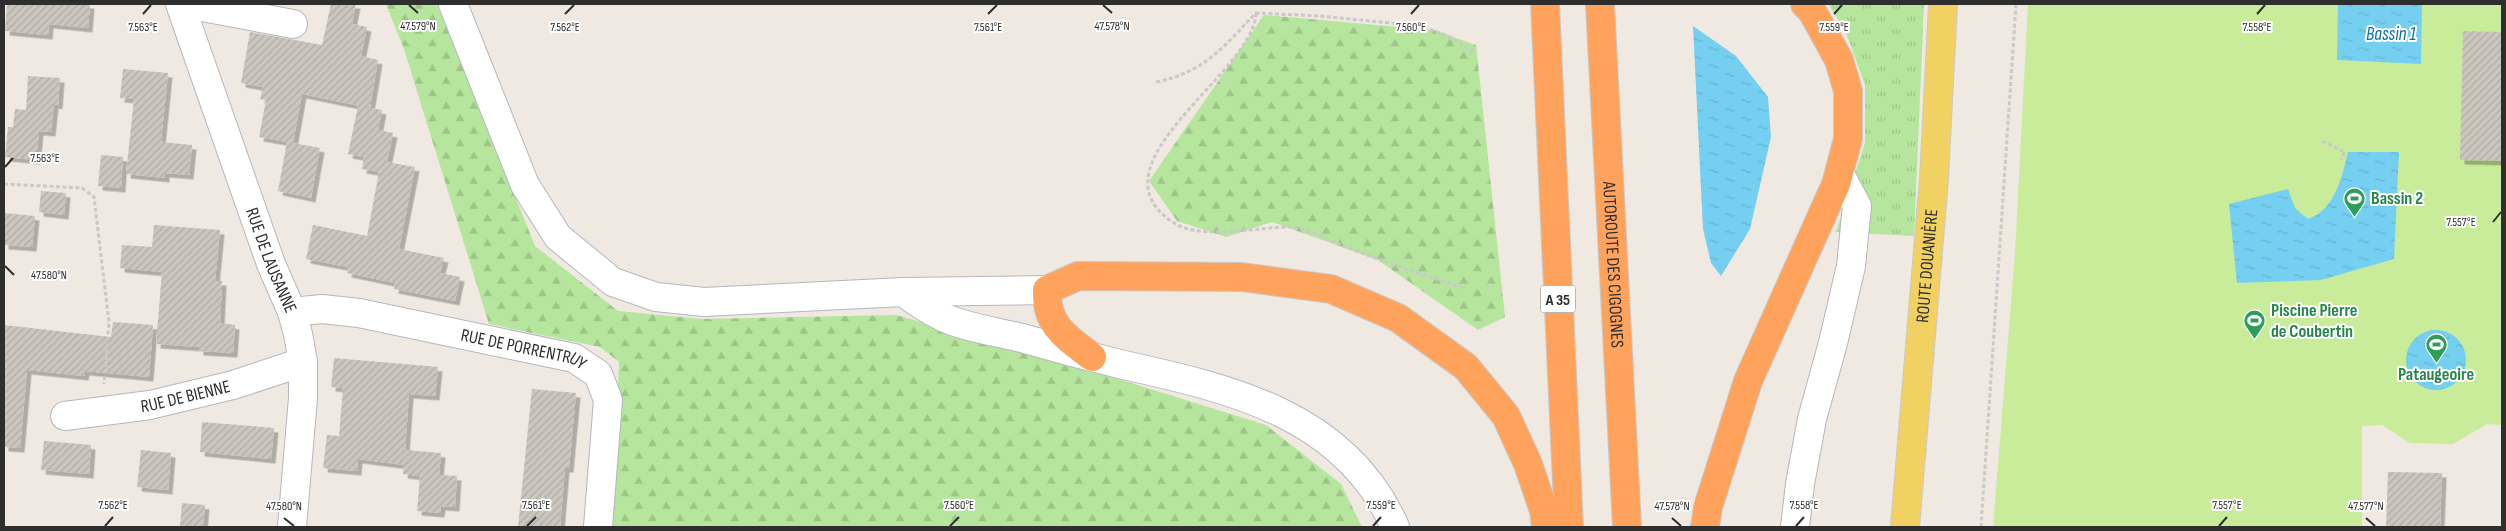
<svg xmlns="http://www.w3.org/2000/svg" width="2506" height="531" viewBox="0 0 2506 531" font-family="'Sofia Sans Condensed',sans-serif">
  <defs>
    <pattern id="grass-tufts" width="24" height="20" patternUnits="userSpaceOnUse" patternTransform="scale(1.25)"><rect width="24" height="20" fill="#b6e59e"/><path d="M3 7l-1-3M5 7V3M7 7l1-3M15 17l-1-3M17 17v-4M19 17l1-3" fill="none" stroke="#9dc588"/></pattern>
    <pattern id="forest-firs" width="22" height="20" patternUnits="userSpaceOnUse" patternTransform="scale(1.25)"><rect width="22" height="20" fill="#b6e59e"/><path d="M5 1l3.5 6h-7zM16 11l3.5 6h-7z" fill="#9dc588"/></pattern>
    <pattern id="water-ripples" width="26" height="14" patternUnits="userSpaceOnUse" patternTransform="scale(1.25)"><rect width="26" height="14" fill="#75cff0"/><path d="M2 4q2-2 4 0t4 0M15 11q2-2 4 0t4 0" fill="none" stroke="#66b2ce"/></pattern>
    <pattern id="building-hatch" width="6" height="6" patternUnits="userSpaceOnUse" patternTransform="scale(1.25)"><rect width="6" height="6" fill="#cbc7bf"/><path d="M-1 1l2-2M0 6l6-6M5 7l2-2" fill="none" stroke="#afaba4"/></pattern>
    <filter id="shadow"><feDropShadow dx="4.5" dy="4.5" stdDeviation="0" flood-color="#0004"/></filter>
  </defs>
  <rect width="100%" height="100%" fill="#efe9e1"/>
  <path fill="url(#grass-tufts)" d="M1828,4H1924L1914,236L1836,232L1865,143V85L1845,30Z"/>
  <g fill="url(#forest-firs)">
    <path d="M386,4H437L535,246L618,311L701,319L896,315L1070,364L1266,425L1341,484L1362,527H613L619,362L600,347L489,324L404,49Z"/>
    <path d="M1264,15L1434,30L1476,45L1505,317L1478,330L1378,260L1272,222L1226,237L1177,221L1149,181Z"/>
  </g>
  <path fill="#c9ec9a" d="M2028,4H2502V425L2487,424L2453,444L2410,443L2382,425L2362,426V527H1993L2015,253Z"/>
  <g fill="url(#water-ripples)">
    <path d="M2338,4H2422L2421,64L2337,60Z"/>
    <path d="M1693,26L1736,56L1768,97L1771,137L1750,229L1721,276L1711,263L1703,229Z"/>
    <path d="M2348,152H2399L2394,259L2321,280L2237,283L2229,204L2288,189L2295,208L2308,219C2335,210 2342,177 2348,152Z"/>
    <circle cx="2436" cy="360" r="30"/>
  </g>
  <g fill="url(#building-hatch)" filter="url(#shadow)">
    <path d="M7,4H90L88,28L49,24L48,35L5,31Z"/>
    <path d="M331,4H356L352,24L367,27L361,56L378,60L370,108L382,110L378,130L393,133L387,162L415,167L399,249L444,258L440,273L460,277L455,301L394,289L395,283L347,273L348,267L306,259L313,225L367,236L379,172L362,169L364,157L348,154L358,106L365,107L302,94L293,143L320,148L311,198L278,191L287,142L259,137L266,100L260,99L263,87L241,83L250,32L322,45Z"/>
    <path d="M2463,31L2502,32V161L2460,160Z"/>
    <path d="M123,69L168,73L161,142L192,145L189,175L165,173V178L126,174L134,99L120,98Z"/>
    <path d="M28,76L60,78L58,105L54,104L51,132L39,131L36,160L5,157L8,127H13L15,109L26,110Z"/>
    <path d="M101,155L123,157L121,188L98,186Z"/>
    <path d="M41,191L66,193L64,215L39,212Z"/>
    <path d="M4,213L35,216L32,247L4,245Z"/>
    <path d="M154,225L220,230L215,281H222L220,323L235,325L233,353L199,351V347L156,344L162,272L120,268L122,245L152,247Z"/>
    <path d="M113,322L153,325L149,377L85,371L84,376L27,370L20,448L4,447V325L111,337Z"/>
    <path d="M334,358L438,367L435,396L409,394L404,465L358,459L357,471L323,468L327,435L339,436L343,388L331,387Z"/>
    <path d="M532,389L576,393L569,468H565L560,527H518Z"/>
    <path d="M202,422L274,428L271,459L200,452Z"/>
    <path d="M44,441L91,445L89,474L41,470Z"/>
    <path d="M141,450L171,453L168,490L137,487Z"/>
    <path d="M406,450L441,453L439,475L457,476L455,507L441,506L440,513L417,511L420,476L403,474Z"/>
    <path d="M2388,472L2442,473L2440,527H2386Z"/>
    <path d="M182,503L205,505L203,527H180Z"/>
  </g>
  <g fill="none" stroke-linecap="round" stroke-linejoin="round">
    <defs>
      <g id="minor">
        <path id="s1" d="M180,4L271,264L292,312L298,334L303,362V398L292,527"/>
        <path d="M186,4L293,24"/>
        <path d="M453,4L525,185L558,237L613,282L656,297L704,302L903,292L1047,290"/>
        <path d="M903,292C915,301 928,310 941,316C962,327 998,332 1022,338C1056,348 1090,357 1124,365C1232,389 1346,415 1395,527"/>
        <path id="s2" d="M292,312L322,309L359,313L574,358L598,374L608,400L598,527"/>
        <path id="s3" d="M65,416L150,405L233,385L303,362"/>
        <path d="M1795,527L1800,484L1812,419L1833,343L1851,266L1857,206L1840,174"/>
      </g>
      <g id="major">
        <path id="s4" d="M1905,527L1934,179L1943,4"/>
      </g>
      <g id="highway">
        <path d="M1545,4L1569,527"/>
        <path id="s5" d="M1600,4L1627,527"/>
        <path d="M1092,357C1066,337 1046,326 1047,290L1078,276L1242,277L1331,289L1398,318L1466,367L1506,416L1528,464L1544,511L1546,527"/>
        <path d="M1705,527L1708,507L1748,381L1836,184L1848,139V91L1839,60L1812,11L1805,4"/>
      </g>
    </defs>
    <use href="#minor" stroke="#b4b7c1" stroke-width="30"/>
    <use href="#major" stroke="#c9c9c9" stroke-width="30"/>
    <use href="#highway" stroke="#c9c9c9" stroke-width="30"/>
    <g stroke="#c9c9c9" stroke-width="3" stroke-dasharray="4 2.5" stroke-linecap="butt">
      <path d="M1256,13C1254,74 1084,165 1174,223C1201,241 1262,226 1293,227C1307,228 1332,242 1346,247C1385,262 1424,276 1464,288"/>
      <path d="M1156,82C1205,72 1223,47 1256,13L1320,16L1421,26L1448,36L1476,53"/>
      <path d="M2322,141L2345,152L2341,160"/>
      <path d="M4,184L82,188L94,197L109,322L104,384"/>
      <path d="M1981,527L2016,4"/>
    </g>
    <use href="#minor" stroke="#fff" stroke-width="28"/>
    <use href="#major" stroke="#f2d163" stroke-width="28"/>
    <use href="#highway" stroke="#ffa35c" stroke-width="28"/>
  </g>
  <path fill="none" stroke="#2e2e2e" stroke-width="2" d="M409,5L418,13M1103,5L1112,13M143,14L151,5M565,14L574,5M988,14L997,5M1411,14L1419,5M1834,14L1842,5M2257,14L2265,5M5,167L13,158M2493,222L2501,212M5,266L14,275M284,518L294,526M1672,518L1681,526M2366,518L2375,526M105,526L113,517M527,526L536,517M950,526L959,517M1373,526L1381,517M1796,526L1804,517M2219,526L2227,517"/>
  <defs>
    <symbol id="stadium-pin" viewBox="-11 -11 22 30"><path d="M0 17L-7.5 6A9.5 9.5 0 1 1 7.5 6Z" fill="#2e9e5b" stroke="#fff"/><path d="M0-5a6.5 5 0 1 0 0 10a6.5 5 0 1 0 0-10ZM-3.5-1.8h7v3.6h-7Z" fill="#fff"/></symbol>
  </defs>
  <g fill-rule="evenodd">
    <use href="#stadium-pin" x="2342" y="186" width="25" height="34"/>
    <use href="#stadium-pin" x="2242" y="308" width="25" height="34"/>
    <use href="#stadium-pin" x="2424" y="332" width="25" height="34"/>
  </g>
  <g text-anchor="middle" stroke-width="4" stroke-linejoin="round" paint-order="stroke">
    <rect fill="#fff" stroke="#6d6d6d" stroke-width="1" x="1540.5" y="285.5" width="35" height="27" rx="4"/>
    <g font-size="16" font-weight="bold" fill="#2e2e2e">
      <text x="1558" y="305">A 35</text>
    </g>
    <g font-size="18" font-weight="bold" fill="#27864d" stroke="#fff" text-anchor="start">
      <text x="2371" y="204">Bassin 2</text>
      <text x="2271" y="316">Piscine Pierre<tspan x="2271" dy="21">de Coubertin</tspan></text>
      <text x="2436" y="380" text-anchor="middle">Pataugeoire</text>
    </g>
    <g font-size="18" fill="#2e2e2e" stroke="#fff">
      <text dy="6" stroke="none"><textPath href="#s1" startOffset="272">RUE DE LAUSANNE</textPath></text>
      <text dy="6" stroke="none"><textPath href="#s5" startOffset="261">AUTOROUTE DES CIGOGNES</textPath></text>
      <text dy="6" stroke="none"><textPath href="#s4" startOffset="262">ROUTE DOUANIÈRE</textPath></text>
      <text dy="6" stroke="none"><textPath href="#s2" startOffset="236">RUE DE PORRENTRUY</textPath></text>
      <text dy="6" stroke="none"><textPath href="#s3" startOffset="122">RUE DE BIENNE</textPath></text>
    </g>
    <g font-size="19" font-style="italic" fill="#0d6fa3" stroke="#fff">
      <text x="2391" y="40">Bassin 1</text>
    </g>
  </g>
  <g font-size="12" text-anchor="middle" fill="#2e2e2e" stroke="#fff" stroke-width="4" stroke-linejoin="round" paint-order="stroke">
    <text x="418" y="30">47.579°N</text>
    <text x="1112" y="30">47.578°N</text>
    <text x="143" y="31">7.563°E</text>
    <text x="565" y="31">7.562°E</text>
    <text x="988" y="31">7.561°E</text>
    <text x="1411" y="31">7.560°E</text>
    <text x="1834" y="31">7.559°E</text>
    <text x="2257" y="31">7.558°E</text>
    <text x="45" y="162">7.563°E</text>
    <text x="2461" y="226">7.557°E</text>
    <text x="49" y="279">47.580°N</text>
    <text x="113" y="509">7.562°E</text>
    <text x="536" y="509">7.561°E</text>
    <text x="959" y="509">7.560°E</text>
    <text x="1381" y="509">7.559°E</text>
    <text x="1804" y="509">7.558°E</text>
    <text x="2227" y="509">7.557°E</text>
    <text x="284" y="510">47.580°N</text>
    <text x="1672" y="510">47.578°N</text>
    <text x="2366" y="510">47.577°N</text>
  </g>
  <rect width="2506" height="531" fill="none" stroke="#2e2e2e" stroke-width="10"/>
</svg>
